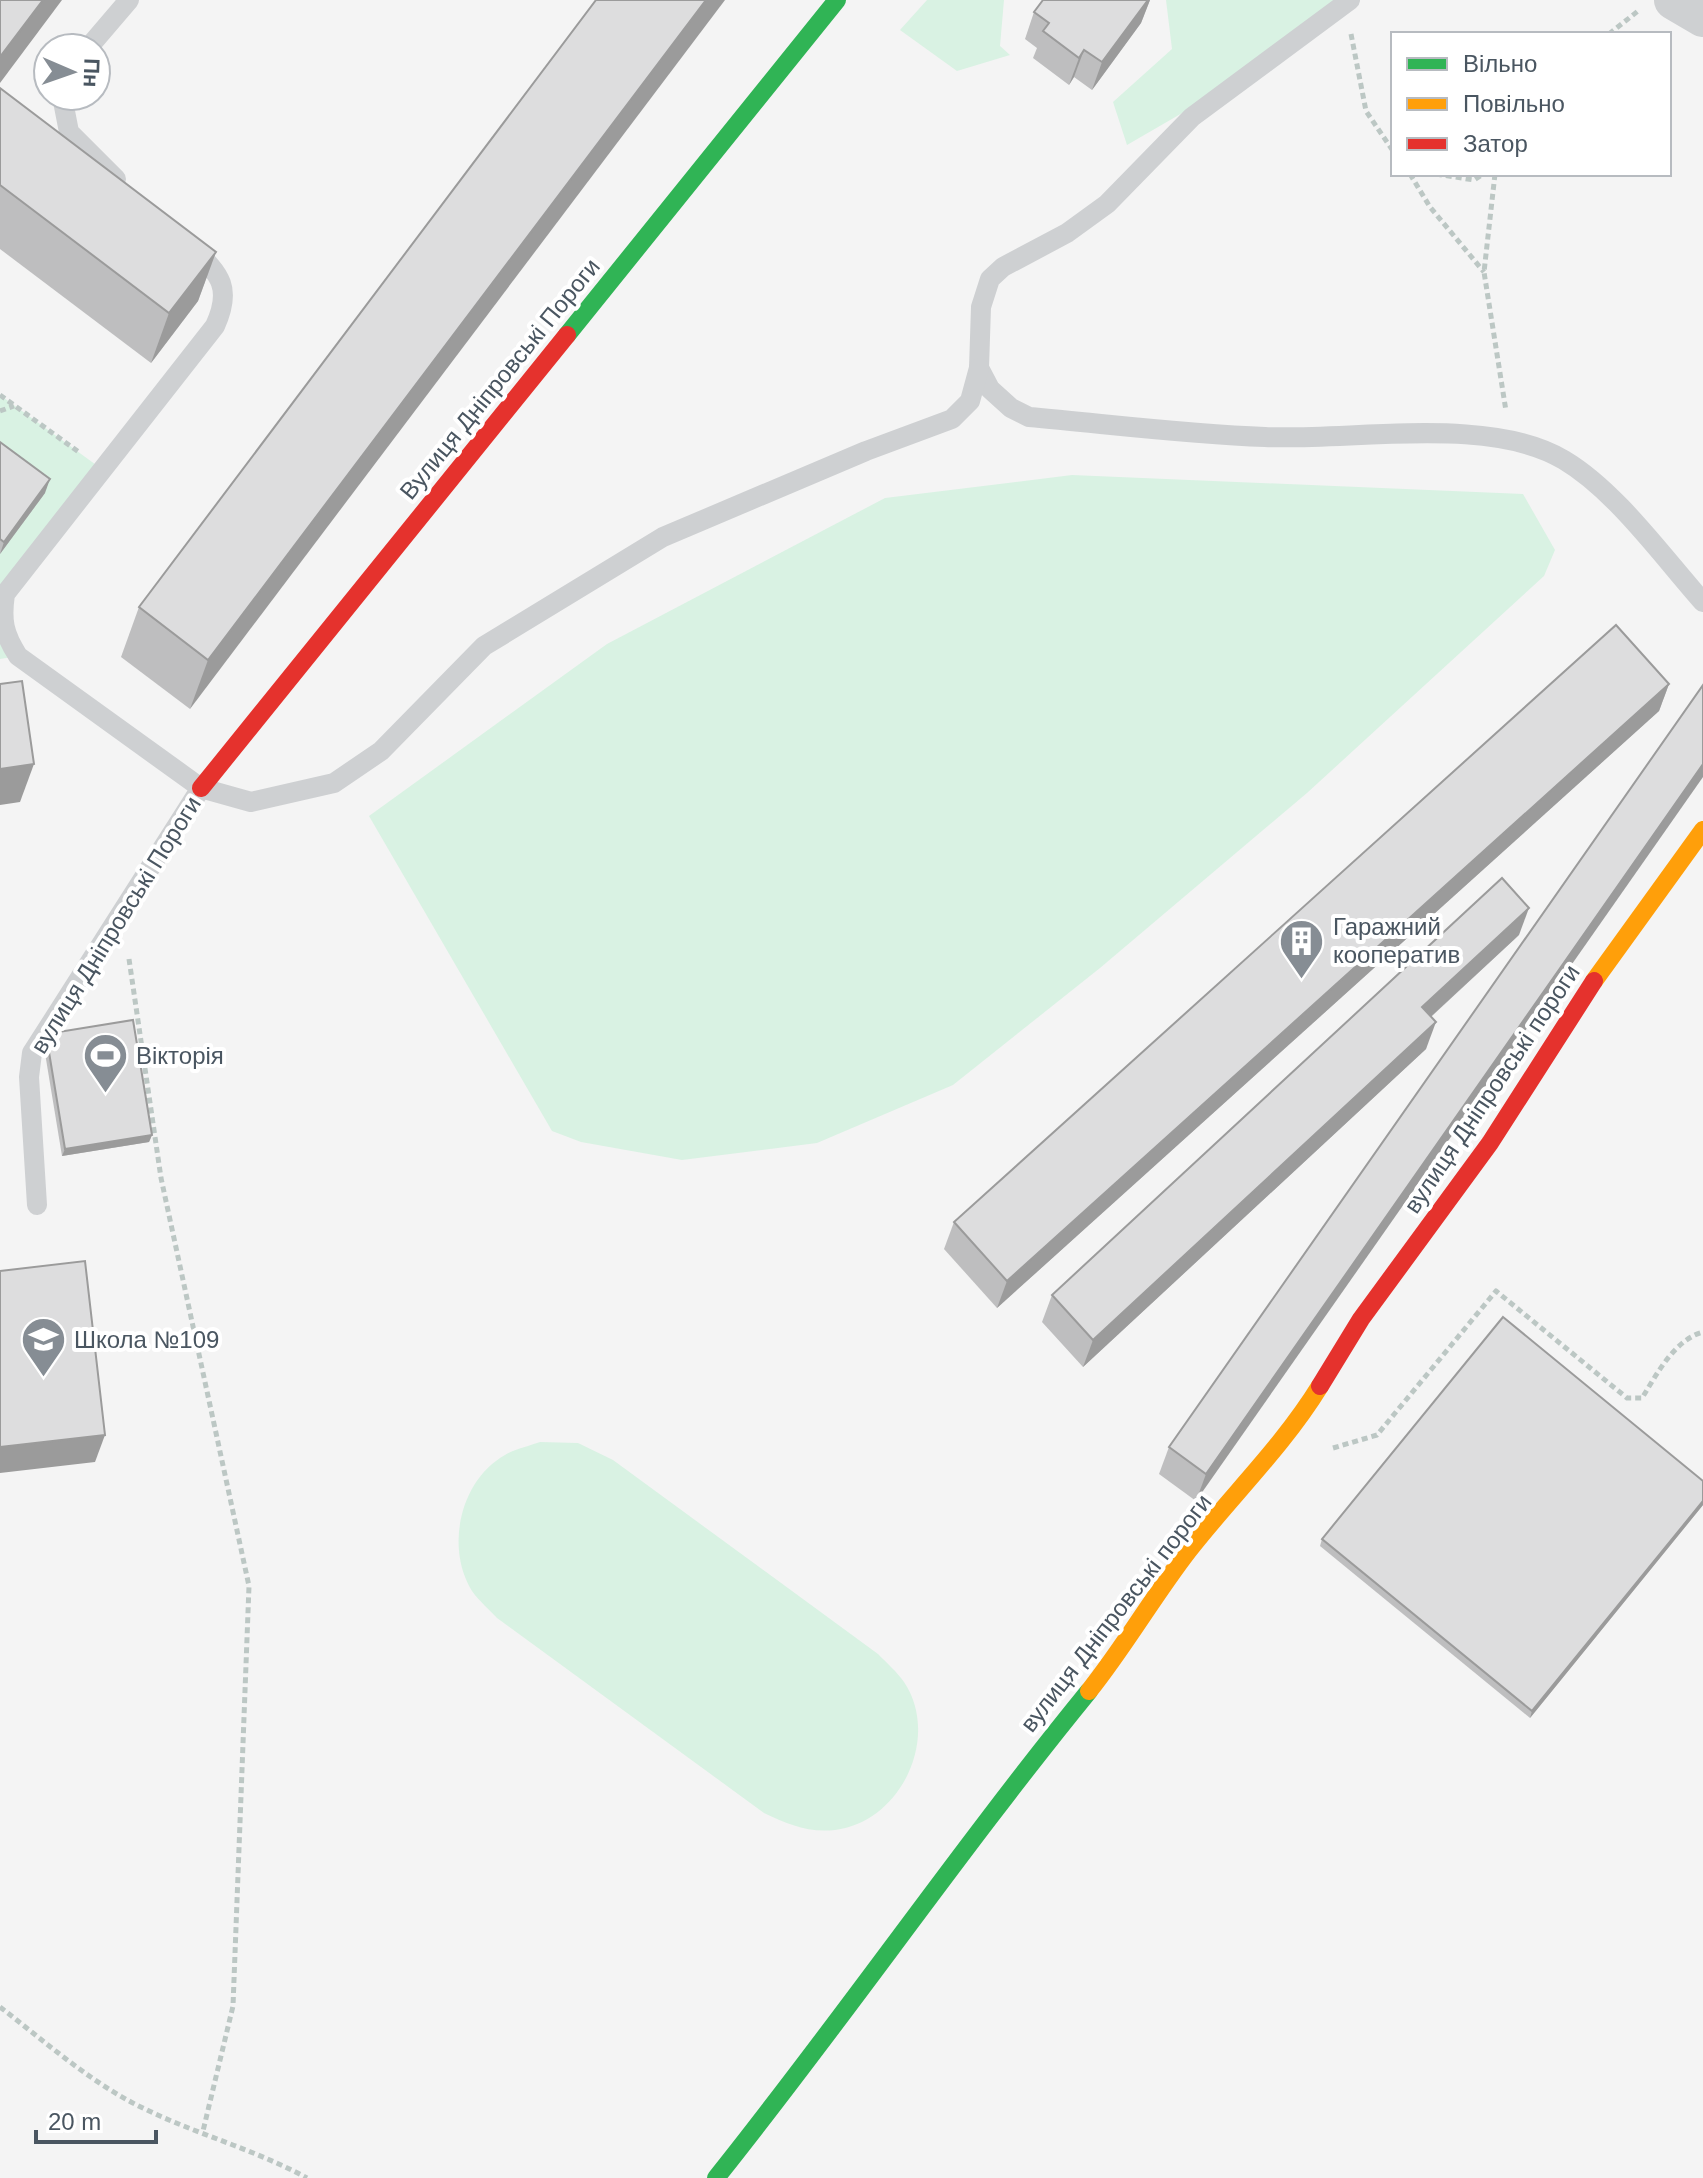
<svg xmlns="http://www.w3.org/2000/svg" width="1703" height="2178" viewBox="0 0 1703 2178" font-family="Arial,sans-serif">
  <rect width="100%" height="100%" fill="#f4f4f4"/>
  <g fill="#d9f2e3">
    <path d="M927,0H1004L1000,46L1010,55L957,71L900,30Z"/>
    <path d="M1166,0H1345L1324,31L1127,145L1113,102L1172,49Z"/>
    <path d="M0,395L103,470L5,594L18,656L0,659Z"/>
    <path d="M1072,475L1523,494L1555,550L1544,576L1307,793L1100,968L953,1085L817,1143L682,1160L581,1142L552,1131L369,816L607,644L885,498Z"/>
    <path d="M540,1442L578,1443L613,1460L878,1654C887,1663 897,1672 904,1682C941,1737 901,1822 835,1830C808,1833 787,1824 764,1813L497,1618C489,1609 479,1601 472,1591C445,1548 460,1480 505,1455C515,1449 529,1446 540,1442Z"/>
  </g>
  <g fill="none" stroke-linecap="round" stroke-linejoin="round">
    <g stroke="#bcc7c4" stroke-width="5" stroke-dasharray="6 4" stroke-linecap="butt">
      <path d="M1351,34L1366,111L1393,151"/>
      <path d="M1609,34L1638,11"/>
      <path d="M1410,174L1430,207L1484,272"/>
      <path d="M1436,174L1474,180L1483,174"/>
      <path d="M1495,174L1484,272L1506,411"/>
      <path d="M0,395L80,453"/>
      <path d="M0,411L14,406"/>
      <path d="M129,959L161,1178L249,1586L233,2006L203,2131"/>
      <path d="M1333,1448L1377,1435L1496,1291L1627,1398H1642C1657,1374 1674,1340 1703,1332"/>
      <path d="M0,2007C47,2043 93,2085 147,2110C199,2135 256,2150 307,2178"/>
    </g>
    <g stroke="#ced0d2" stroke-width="20">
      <path d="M1350,0L1192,117L1107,204L1067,233L1003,267L990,279L981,307L979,368L990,389L1011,408L1029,417C1108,424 1186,434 1265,437C1351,441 1490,415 1564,460C1616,491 1663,557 1703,602"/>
      <path d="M88,48L129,0"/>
      <path d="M62,96L69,132L116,179"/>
      <path d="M193,249C221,274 232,289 215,326L5,594C1,621 4,634 18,656L201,788L251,802L334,783L381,751L484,646L663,537L866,451L952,419L970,401L979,368"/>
      <path d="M37,1205L29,1077L32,1053L201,788"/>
    </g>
    <path stroke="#ced0d2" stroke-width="40" d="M1674,0L1703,17"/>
    <g stroke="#30b455" stroke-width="18">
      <path d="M567,335L837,0"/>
      <path d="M716,2178C844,2018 960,1849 1089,1691"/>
    </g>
    <g stroke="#ff9f0a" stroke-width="18">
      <path d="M1594,981L1703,830"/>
      <path d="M1089,1691C1125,1646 1154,1595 1189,1550C1233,1494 1283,1446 1320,1386"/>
    </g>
    <g stroke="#e5322d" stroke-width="18">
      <path d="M201,788L567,335"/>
      <path d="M1320,1386L1361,1319L1490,1143L1594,981"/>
    </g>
  </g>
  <g fill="#bebebf">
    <path d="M596,0L190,709L121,657L139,607Z"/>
    <path d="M1043,0H1150L1141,23L1092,90L1074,77L1069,85L1033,58L1037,48L1025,39L1034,12Z"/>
    <path d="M0,88L216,252L198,301L151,363L0,249Z"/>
    <path d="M0,442L45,493L0,554Z"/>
    <path d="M1669,684L1659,711L997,1308L944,1249L954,1222Z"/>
    <path d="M1703,685L1196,1501L1159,1474L1169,1447Z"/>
    <path d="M1519,935L1431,1017L1426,1049L1083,1367L1042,1322L1052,1295Z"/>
    <path d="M46,1034L152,1135L149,1142L62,1156L43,1041Z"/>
    <path d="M1703,1481V1505L1530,1718L1320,1546L1322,1539Z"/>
  </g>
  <g fill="#9b9b9b">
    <path d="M43,0H62L0,83V57Z"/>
    <path d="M706,0H725L190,709L208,660Z"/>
    <path d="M1148,0H1150L1141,23L1092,90L1102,62Z"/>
    <path d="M1084,50L1074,77L1069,85L1079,58Z"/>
    <path d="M216,252L198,301L151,363L169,313Z"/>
    <path d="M50,479L45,493L0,554L4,542Z"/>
    <path d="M1669,684L1659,711L997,1308L1007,1281Z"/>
    <path d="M34,764L20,802L0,805V769Z"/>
    <path d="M1703,764V777L1196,1501L1206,1474Z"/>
    <path d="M1529,908L1519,935L1412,1034L1422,1007Z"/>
    <path d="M1436,1022L1426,1049L1083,1367L1093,1340Z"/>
    <path d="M152,1135L149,1142L62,1156L65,1149Z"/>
    <path d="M105,1435L95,1462L0,1473V1447Z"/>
    <path d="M1703,1501V1505L1530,1718L1532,1711Z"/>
  </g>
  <g fill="#ddddde" stroke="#9b9b9b" stroke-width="2">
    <path d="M0,0H43L0,57Z"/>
    <path d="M596,0H706L208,660L139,607Z"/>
    <path d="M1043,0H1148L1102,62L1084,50L1079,58L1043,31L1049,23L1034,12Z"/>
    <path d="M0,88L216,252L169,313L0,185Z"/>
    <path d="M0,442L50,479L4,542L0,539Z"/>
    <path d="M1616,625L1669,684L1007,1281L954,1222Z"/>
    <path d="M22,681L34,764L0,769V684Z"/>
    <path d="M1703,685V764L1206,1474L1169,1447Z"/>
    <path d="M1502,878L1529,908L1422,1007L1436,1022L1093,1340L1052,1295Z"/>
    <path d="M133,1020L152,1135L65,1149L46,1034Z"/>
    <path d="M85,1261L105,1435L0,1447V1271Z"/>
    <path d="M1503,1317L1703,1481V1501L1532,1711L1322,1539Z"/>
  </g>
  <defs>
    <symbol id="building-pin" viewBox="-11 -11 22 30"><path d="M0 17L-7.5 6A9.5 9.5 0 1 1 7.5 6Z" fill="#868d94" stroke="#fff"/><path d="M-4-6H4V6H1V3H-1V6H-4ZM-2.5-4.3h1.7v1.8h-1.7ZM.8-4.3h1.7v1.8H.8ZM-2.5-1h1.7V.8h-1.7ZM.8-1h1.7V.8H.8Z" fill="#fff"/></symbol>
    <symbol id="stadium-pin" viewBox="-11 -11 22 30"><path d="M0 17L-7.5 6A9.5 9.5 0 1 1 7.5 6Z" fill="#868d94" stroke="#fff"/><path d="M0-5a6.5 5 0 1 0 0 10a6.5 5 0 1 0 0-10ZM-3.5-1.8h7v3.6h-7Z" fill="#fff"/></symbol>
    <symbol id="school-pin" viewBox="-11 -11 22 30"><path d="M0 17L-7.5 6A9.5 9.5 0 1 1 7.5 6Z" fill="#868d94" stroke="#fff"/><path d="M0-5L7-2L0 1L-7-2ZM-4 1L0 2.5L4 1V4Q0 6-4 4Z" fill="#fff"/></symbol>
  </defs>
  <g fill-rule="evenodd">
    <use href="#building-pin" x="1276" y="916" width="51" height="69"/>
    <use href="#stadium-pin" x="80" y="1030" width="51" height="69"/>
    <use href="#school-pin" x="18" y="1314" width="51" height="69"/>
  </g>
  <g text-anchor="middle" stroke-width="8" stroke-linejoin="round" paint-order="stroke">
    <g font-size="24" fill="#4a5661" stroke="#fff">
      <text transform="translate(500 379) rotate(-51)" y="8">Вулиця Дніпровські Пороги</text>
      <text transform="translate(116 925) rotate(-58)" y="8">вулиця Дніпровські Пороги</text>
      <text transform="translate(1492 1089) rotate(-56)" y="8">вулиця Дніпровські пороги</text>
      <text transform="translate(1116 1613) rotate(-52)" y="8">вулиця Дніпровські пороги</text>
    </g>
    <g font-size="24" fill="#4a5661" stroke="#fff" text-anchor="start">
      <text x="1333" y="935">Гаражний<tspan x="1333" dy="28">кооператив</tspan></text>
      <text x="136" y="1064">Вікторія</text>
      <text x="74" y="1348">Школа №109</text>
    </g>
  </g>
  <rect x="1391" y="32" width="280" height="144" fill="#ffffff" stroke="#b7bbc0" stroke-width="2"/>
  <rect x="1407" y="58" width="40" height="12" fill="#30b455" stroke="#b7bbc0" stroke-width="2"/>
  <text x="1463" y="72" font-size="24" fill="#4a5661">Вільно</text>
  <rect x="1407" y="98" width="40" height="12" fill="#ff9f0a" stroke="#b7bbc0" stroke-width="2"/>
  <text x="1463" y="112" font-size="24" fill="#4a5661">Повільно</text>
  <rect x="1407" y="138" width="40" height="12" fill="#e5322d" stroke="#b7bbc0" stroke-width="2"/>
  <text x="1463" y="152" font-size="24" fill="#4a5661">Затор</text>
  <g transform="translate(72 72) rotate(92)"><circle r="38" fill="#ffffff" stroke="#b7bbc0" stroke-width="2"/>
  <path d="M0-6L14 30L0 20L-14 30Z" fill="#868d94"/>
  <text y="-12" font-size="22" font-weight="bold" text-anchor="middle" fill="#4a5661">Пн</text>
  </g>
  <path d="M36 2130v12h120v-12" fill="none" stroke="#4a5661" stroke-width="4"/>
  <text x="48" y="2130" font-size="24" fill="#4a5661" stroke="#ffffff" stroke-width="6" paint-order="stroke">20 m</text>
</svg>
